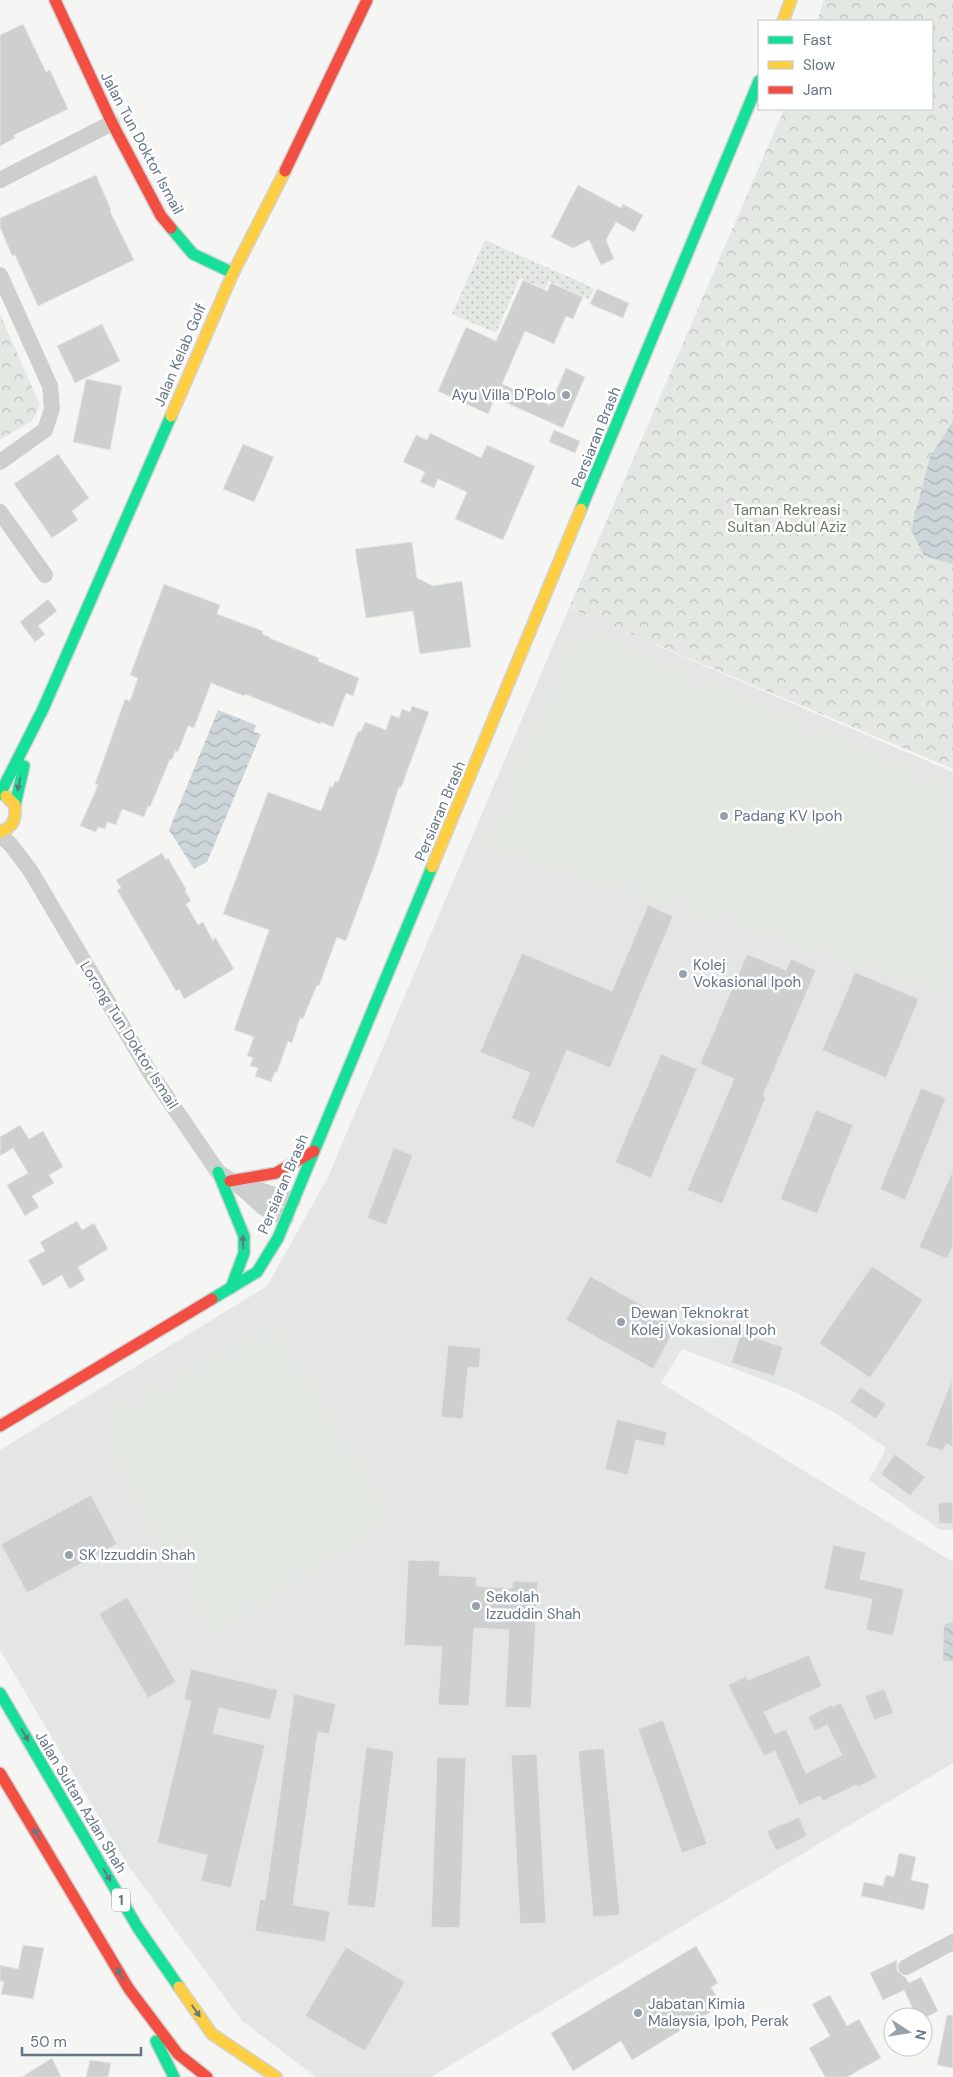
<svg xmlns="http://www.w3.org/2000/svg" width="953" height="2077" viewBox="0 0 953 2077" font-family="'DM Sans',sans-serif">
  <defs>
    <pattern id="grass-dots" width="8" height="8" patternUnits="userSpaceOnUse" patternTransform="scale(1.25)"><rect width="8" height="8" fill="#e4e8e2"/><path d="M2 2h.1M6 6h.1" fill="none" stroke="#bcc1bd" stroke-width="1.8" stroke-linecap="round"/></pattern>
    <pattern id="park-crowns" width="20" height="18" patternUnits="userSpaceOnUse" patternTransform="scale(1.25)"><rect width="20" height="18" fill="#e4e8e2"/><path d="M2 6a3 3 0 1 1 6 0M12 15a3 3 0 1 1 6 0" fill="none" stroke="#bcc1bd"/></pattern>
    <pattern id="water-waves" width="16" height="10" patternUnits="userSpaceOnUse" patternTransform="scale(1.25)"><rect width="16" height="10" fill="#ced5d9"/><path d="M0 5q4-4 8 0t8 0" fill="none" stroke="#abb1b6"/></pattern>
  </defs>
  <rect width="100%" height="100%" fill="#f5f5f4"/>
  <path fill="#e4e5e5" d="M569,608L953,772V1530H940L869,1480L885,1451V1447L835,1413L793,1391L682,1349L661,1383L953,1562V1763L431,2077H316L242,2021L127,1864L0,1650V1450L267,1286L328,1177Z"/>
  <path fill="url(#grass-dots)" d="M485,240L594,288L589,299L549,281L545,289L520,278L496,333L452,314Z"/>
  <g fill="url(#park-crowns)">
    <path d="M824,0H953V769L569,608L784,109H932V21H817Z"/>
    <path d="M0,314L40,405L32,421L0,440Z"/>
  </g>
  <g fill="#e4e8e2">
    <path d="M576,622L953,785V966L941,994L482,847Z"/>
    <path d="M277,1322L395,1521L212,1638L90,1418Z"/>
  </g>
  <g fill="url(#water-waves)">
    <path d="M953,421V564L924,556L911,530L930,457Z"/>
    <path d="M218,710L256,725L254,732L261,734L207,862L194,869L169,830Z"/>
    <path d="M953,1622V1661H943L944,1625Z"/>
  </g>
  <g fill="#ced0d0" stroke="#e4e4e4">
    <path d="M23,24L46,72L50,70L68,109L14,135L15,138L0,146V35Z"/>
    <path d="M96,175L111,210L110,211L134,260L38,306L15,255L12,256L0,227V218Z"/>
    <path d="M578,185L621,208L623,204L643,215L634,232L616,222L606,240L614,259L601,265L589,240L573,248L551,237Z"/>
    <path d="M523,280L547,291L551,283L583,297L573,319L566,316L554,344L525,331L502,384L550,405L566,368L585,377L563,428L495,398L488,414L438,391L466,327L496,341Z"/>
    <path d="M597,289L629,303L623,318L590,304Z"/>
    <path d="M102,324L120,361L75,383L57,346Z"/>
    <path d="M86,379L122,386L110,450L73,442Z"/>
    <path d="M554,430L580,441L575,453L549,442Z"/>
    <path d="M430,433L481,458L487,445L535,466L503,540L455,519L467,492L438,479L434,488L420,482L425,472L403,462L416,435L427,440Z"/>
    <path d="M243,444L274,457L254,502L223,489Z"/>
    <path d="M58,454L89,498L72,511L78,520L52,538L14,484Z"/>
    <path d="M412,542L417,578L433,586L462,581L471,647L420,654L413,611L366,618L355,549Z"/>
    <path d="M164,584L220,605L217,614L263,631L262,634L270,637L269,638L319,658L318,661L359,678L353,696L346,693L333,727L321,722L320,724L245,694L244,696L211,683L194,728L188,726L178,752L175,751L172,760L170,759L150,807L148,806L144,817L122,809L116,825L107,822L105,829L98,827L96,832L80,826L98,785L95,784L125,699L130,701L138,678L130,675Z"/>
    <path d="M48,599L57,611L38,626L45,634L35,642L20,622Z"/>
    <path d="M412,706L429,712L401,788L399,787L376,860L346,941L337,937L319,986L317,985L303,1019L300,1018L292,1043L288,1041L277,1072H275L271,1082L255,1076L258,1068L250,1066L253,1058L247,1056L254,1037L234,1030L269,930L223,914L268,792L321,811L330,786L333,787L335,781L338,782L358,731L361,732L365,722L386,730L391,715L399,718L402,709L410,712Z"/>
    <path d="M162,853L166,860L168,858L186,889L185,891L191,901L186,904L198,925L203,922L213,941L215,937L234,969L184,999L179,989L176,991L117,890L121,888L116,880Z"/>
    <path d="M648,905L673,916L610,1068L567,1050L534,1128L511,1118L530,1073L480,1052L522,953L612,991Z"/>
    <path d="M747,954L786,970L791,959L816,970L763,1096L766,1097L722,1204L687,1190L734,1079L700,1064Z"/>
    <path d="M855,972L919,999L886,1078L822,1050Z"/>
    <path d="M661,1054L697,1069L651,1178L615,1162Z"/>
    <path d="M921,1088L946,1098L905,1200L880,1189Z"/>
    <path d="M816,1110L853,1125L817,1214L780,1199Z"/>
    <path d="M20,1125L29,1139L43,1131L63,1167L49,1175L54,1183L32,1196L39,1207L25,1216L7,1185L28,1173L13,1148L0,1156V1137Z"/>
    <path d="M394,1148L413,1155L386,1225L367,1218Z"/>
    <path d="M953,1170V1246L947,1259L919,1247Z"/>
    <path d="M77,1221L82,1230L94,1223L108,1249L78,1267L85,1280L69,1289L62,1275L43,1286L28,1260L45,1251L40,1242Z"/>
    <path d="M872,1266L923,1300L870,1378L819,1343Z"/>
    <path d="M590,1276L677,1325L653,1369L566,1320Z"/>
    <path d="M741,1333L783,1347L774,1376L731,1363Z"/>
    <path d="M448,1345L481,1348L479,1368L468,1367L463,1419L441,1417Z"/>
    <path d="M952,1379L953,1447L946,1444L943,1451L926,1445Z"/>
    <path d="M860,1387L886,1404L876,1419L850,1402Z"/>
    <path d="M617,1419L667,1432L664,1446L636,1440L628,1475L605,1469Z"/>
    <path d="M895,1454L925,1477L910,1496L881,1474Z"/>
    <path d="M91,1495L117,1544L27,1593L1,1544Z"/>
    <path d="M953,1502V1523L939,1524L938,1503Z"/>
    <path d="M833,1545L866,1552L860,1579L904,1589L893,1636L866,1630L872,1599L824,1589Z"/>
    <path d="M408,1560L440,1561L439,1575L477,1577L476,1586L512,1588L513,1581L538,1582L531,1708L505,1707L509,1630L474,1628L469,1706L438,1705L442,1647L404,1645Z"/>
    <path d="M127,1597L176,1682L148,1698L99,1614Z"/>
    <path d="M809,1655L822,1686L764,1712L775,1734L786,1729L806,1773L842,1755L827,1725L815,1731L808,1717L831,1705L832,1707L841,1703L877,1778L858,1787L856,1785L823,1801L820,1796L799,1805L775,1751L764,1756L728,1685L746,1676L748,1680Z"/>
    <path d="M191,1669L278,1690L270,1720L219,1708L213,1733L265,1745L231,1888L201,1881L207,1855L157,1843L191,1701L184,1699Z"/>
    <path d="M884,1689L894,1713L874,1720L865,1696Z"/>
    <path d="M294,1694L336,1704L329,1734L318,1732L293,1905L330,1911L325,1942L255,1931L260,1899L265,1900Z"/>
    <path d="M663,1720L707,1844L682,1853L638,1729Z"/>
    <path d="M366,1747L394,1751L375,1908L347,1905Z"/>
    <path d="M604,1748L620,1915L593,1917L578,1751Z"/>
    <path d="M537,1754L546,1923L520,1924L511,1755Z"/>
    <path d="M437,1757L466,1758L460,1928L431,1927Z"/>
    <path d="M799,1817L807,1836L776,1851L767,1831Z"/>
    <path d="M899,1853L916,1857L911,1880L929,1884L924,1910L861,1896L864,1882L883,1886L886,1875L894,1877Z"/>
    <path d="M23,1945L44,1948L33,1999L1,1994L4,1982L0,1981V1965L18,1969Z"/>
    <path d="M696,1946L718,1983L711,1987L722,2005L632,2060L621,2041L573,2071L551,2033Z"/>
    <path d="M346,1947L405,1982L365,2051L305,2016Z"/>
    <path d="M897,1960V1971L905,1977L909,1983L921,1977L938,2011L927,2017H917L904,1990L883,2000L870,1973Z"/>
    <path d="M830,1995L847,2026L859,2019L881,2058L847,2077H825L809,2048L830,2036L812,2004Z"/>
    <path d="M947,2015H953V2068L937,2065Z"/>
    <path d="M52,2058L61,2077H22Z"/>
    <path d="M90,2060L111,2063L108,2077H86Z"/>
  </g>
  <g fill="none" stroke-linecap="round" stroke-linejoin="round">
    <defs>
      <g id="fast">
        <path d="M171,228L193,254L233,273"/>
        <path d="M581,509L759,81"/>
        <path d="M0,794L43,709L171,416"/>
        <path d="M15,805L24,766"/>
        <path d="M218,1172L244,1236V1253L231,1288"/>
        <path d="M212,1299L257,1272L278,1238L432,867"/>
        <path d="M0,1693L138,1928L179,1987"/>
        <path d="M156,2041L174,2077"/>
      </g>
      <g id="slow">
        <path d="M783,21L791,0"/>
        <path d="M171,416L233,273L285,171"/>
        <path d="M0,832C14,827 16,819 15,805L6,796"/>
        <path d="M432,867L581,509"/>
        <path d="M179,1987L212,2034L276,2077"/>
      </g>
      <g id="jam">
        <path d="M55,0L112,123L161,216L171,228"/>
        <path d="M285,171L367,0"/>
        <path d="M230,1181L276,1173L314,1151"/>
        <path d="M0,1426L212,1299"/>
        <path d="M0,1773L129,1989L178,2054L207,2077"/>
      </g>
    </defs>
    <use href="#fast" stroke="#d2d3d4" stroke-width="14"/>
    <use href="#slow" stroke="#d2d3d4" stroke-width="14"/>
    <use href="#jam" stroke="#d2d3d4" stroke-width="14"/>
    <g stroke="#cdcfcf" stroke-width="16">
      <path d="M0,180L112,123"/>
      <path d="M0,275L50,386L52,409L45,430L0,462"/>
      <path d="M0,512L45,575"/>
      <path d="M0,835L11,845L30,870L149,1071L218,1172L242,1188L264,1208L286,1218"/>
      <path d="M242,1188L263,1191L293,1201"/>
      <path d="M906,1967L953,1942"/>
    </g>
    <use href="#fast" stroke="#16e098" stroke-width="11"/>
    <use href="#slow" stroke="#ffcf43" stroke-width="11"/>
    <use href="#jam" stroke="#f24e42" stroke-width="11"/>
  </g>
  <defs><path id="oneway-solid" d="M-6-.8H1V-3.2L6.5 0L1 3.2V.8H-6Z" transform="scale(1.25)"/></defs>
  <g fill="#607a86">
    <use href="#oneway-solid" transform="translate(19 784) rotate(103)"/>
    <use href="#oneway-solid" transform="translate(243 1242) rotate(-93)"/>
    <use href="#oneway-solid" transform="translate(25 1735) rotate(59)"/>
    <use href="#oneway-solid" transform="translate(37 1834) rotate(-121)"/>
    <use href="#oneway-solid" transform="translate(107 1875) rotate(59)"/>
    <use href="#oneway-solid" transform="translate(120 1974) rotate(-121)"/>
    <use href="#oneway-solid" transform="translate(196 2011) rotate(55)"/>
  </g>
  <g fill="#97a2ac" stroke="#fff" stroke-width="2">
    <circle cx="566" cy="395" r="5"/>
    <circle cx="724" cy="816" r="5"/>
    <circle cx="683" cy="974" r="5"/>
    <circle cx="621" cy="1322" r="5"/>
    <circle cx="69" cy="1555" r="5"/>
    <circle cx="476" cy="1606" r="5"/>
    <circle cx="638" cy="2013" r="5"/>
  </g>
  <g text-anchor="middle" stroke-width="5" stroke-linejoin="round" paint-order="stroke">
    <rect fill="#fff" stroke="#929eaa" stroke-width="1" x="112" y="1888.5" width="18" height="23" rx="4"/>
    <g font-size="14" font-weight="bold" fill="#647585">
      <text x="121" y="1905">1</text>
    </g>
    <g font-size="15" fill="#647585" stroke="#fff">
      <text transform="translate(142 143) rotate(62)" y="5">Jalan Tun Doktor Ismail</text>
      <text transform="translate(180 355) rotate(-67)" y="5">Jalan Kelab Golf</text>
      <text transform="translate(596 437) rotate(-68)" y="5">Persiaran Brash</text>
      <text transform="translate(440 811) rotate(-67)" y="5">Persiaran Brash</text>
      <text transform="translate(129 1035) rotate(58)" y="5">Lorong Tun Doktor Ismail</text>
      <text transform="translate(283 1184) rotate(-67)" y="5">Persiaran Brash</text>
      <text transform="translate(81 1802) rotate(59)" y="5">Jalan Sultan Azlan Shah</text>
    </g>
    <g font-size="15" fill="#647585" stroke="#fff" text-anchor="start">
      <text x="556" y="400" text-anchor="end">Ayu Villa D'Polo</text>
      <text x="734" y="821">Padang KV Ipoh</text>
      <text x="693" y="970">Kolej<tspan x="693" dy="17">Vokasional Ipoh</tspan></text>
      <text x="631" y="1318">Dewan Teknokrat<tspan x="631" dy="17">Kolej Vokasional Ipoh</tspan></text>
      <text x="79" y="1560">SK Izzuddin Shah</text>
      <text x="486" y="1602">Sekolah<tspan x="486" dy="17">Izzuddin Shah</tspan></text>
      <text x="648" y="2009">Jabatan Kimia<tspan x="648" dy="17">Malaysia, Ipoh, Perak</tspan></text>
    </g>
    <g font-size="15" fill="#677c63" stroke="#fff">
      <text x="787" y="515">Taman Rekreasi<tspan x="787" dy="17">Sultan Abdul Aziz</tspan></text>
    </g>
  </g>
  <rect x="758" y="20" width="175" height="90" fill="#ffffff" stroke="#c1c8ce"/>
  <rect x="768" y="36" width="25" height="8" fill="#16e098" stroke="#c1c8ce"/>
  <text x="803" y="45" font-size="15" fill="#647585">Fast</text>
  <rect x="768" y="61" width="25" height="8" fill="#ffcf43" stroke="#c1c8ce"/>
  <text x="803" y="70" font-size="15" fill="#647585">Slow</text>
  <rect x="768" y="86" width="25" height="8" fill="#f24e42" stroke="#c1c8ce"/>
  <text x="803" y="95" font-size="15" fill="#647585">Jam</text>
  <g transform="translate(908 2032) rotate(102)"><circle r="24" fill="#ffffff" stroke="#c1c8ce"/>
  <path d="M0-4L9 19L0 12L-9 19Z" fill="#97a2ac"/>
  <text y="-8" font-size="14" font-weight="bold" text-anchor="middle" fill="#647585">N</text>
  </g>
  <path d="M22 2047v8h119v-8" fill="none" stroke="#647585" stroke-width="2.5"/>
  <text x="30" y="2047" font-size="15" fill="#647585" stroke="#ffffff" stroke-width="4" paint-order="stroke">50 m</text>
</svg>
